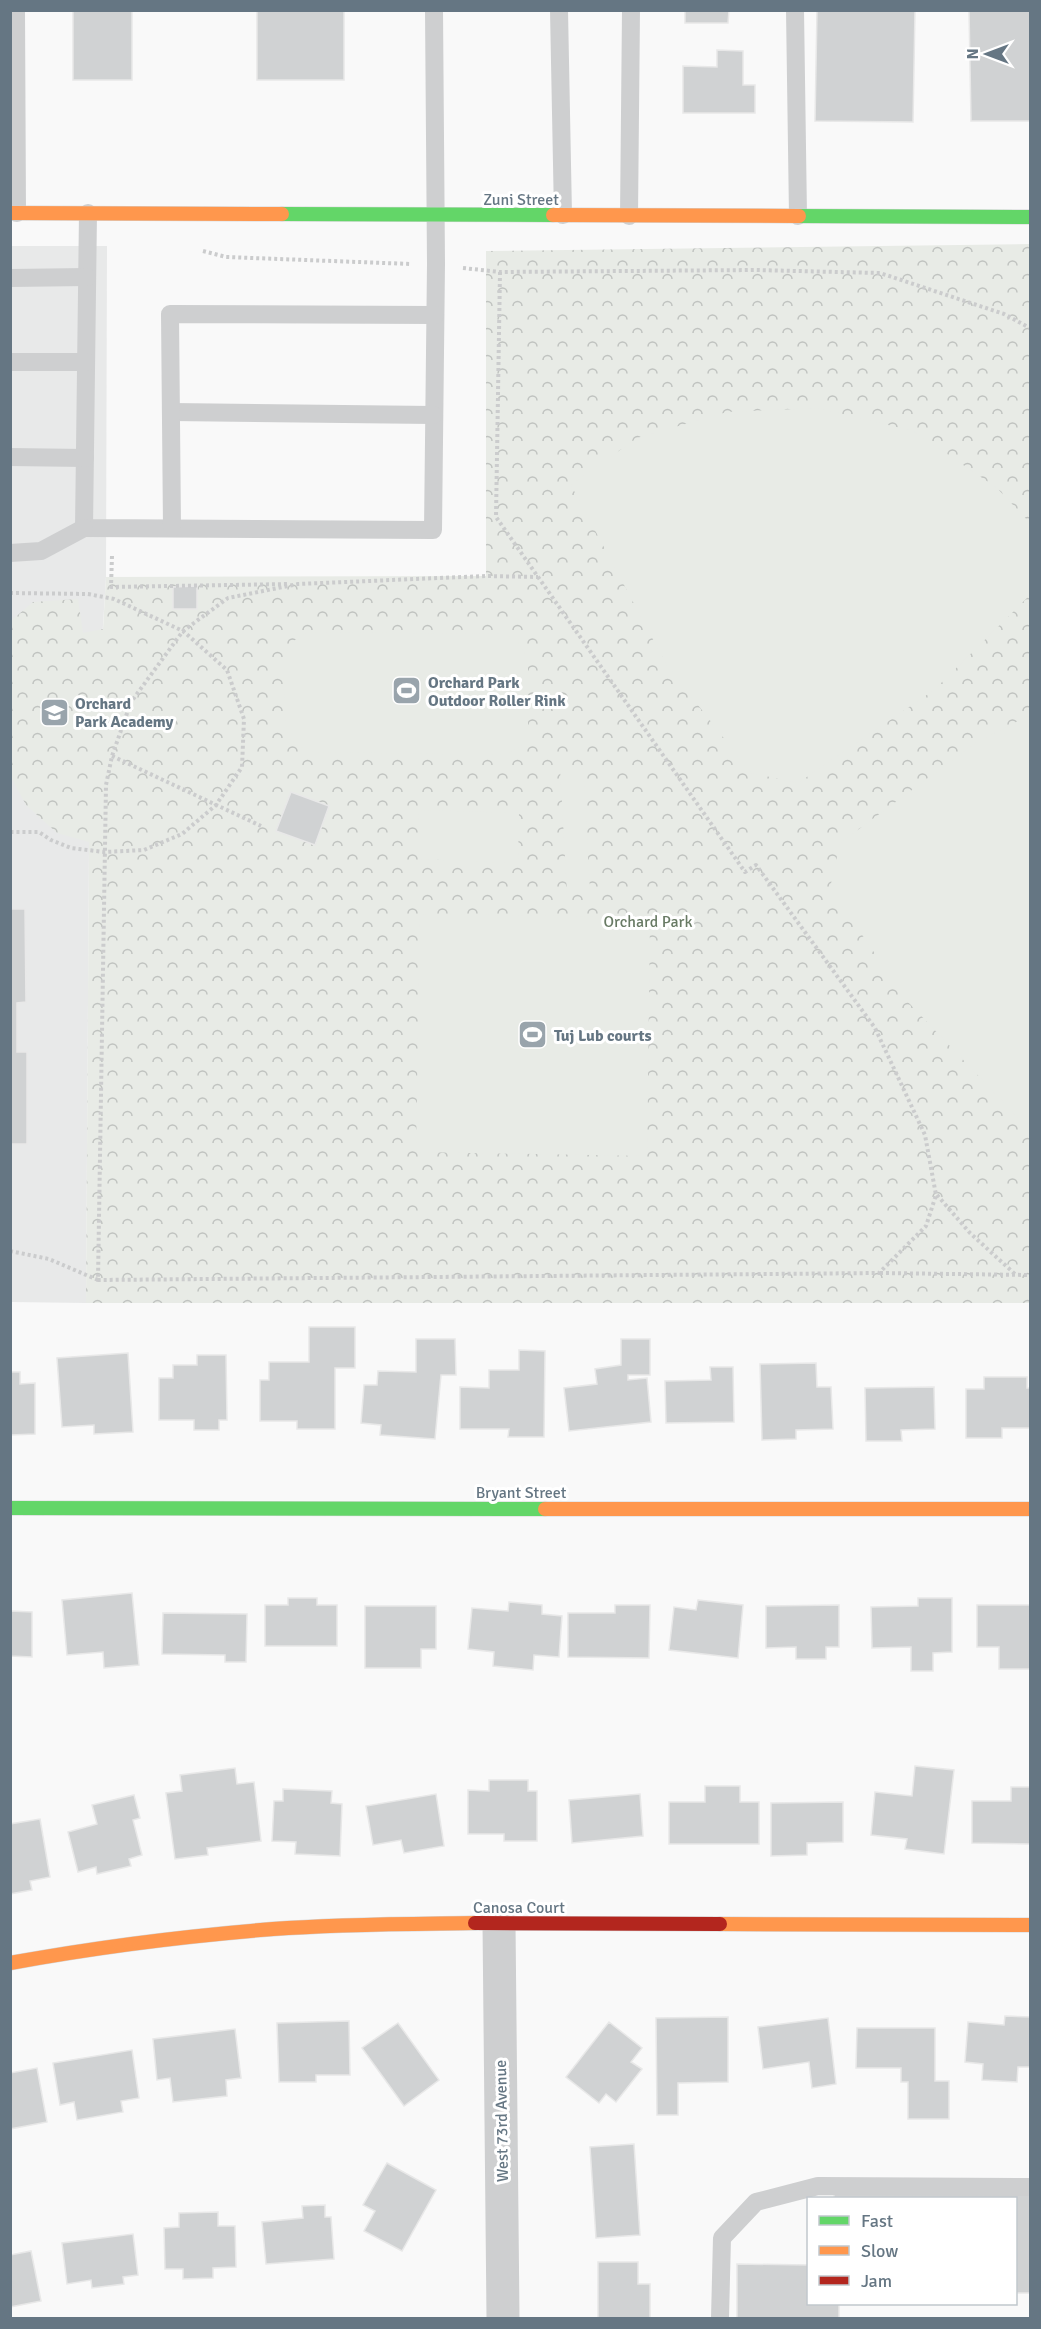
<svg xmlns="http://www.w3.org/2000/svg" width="1041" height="2329" viewBox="0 0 1041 2329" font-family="Signika,sans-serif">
  <defs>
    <pattern id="park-crowns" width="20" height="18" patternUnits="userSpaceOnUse" patternTransform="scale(1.5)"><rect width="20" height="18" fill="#e8ebe6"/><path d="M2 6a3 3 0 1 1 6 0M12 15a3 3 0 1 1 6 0" fill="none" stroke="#c0c3c0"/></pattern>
  </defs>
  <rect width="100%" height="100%" fill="#f9f9f9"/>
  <path fill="#e8e9e9" d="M11,246H107L106,577L89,848L86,1303L11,1302Z"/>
  <path fill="url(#park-crowns)" d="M1030,244V1303H86L89,842L57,833L26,805L12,779L10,622L12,620L33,602L78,599L83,633L103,629L106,577L486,576V251Z"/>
  <g fill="#e8ebe6">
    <path d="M818,408L913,431L997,488L1030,523V595L934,690L798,783L751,773L666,664L571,485L637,438L727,412Z"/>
    <path d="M308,632L502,634L515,638L528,658V734C523,747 516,750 503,755L314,752L300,747L288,738C285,719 280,662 289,647C294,639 301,636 308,632Z"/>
    <path d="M1030,715V1130L908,1002L830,888L840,843L977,742Z"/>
    <path d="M583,767L590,891L567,893L560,768Z"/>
    <path d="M419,810L519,813L518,863L418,859Z"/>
    <path d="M420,914L650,917L647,1156L416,1152Z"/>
  </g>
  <g fill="#d0d2d3" stroke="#e8e8e8" stroke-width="1.5">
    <rect x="73" y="10" width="59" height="70"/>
    <rect x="257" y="10" width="87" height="70"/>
    <path d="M685,10H729L728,23H685Z"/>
    <path d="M817,10H915L913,122L815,121Z"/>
    <path d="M969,10H1030V121H971Z"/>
    <path d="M717,50L743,51V85H755V113H683V66L717,67Z"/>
    <path d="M197,586V609H173V587Z"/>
    <path d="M291,792L329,806L315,845L276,831Z"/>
    <path d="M10,909H25L26,1002L17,1003V1052H27V1144H10Z"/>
    <path d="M309,1327H355V1368H335V1429H297V1421H260V1380H269V1362H309Z"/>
    <path d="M416,1339H455L456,1375H441L435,1439L380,1435L381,1425L361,1423L364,1385H377L378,1371L416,1372Z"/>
    <path d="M621,1339H650V1375H628V1380L647,1378L651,1422L569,1431L564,1388L597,1384L595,1369L621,1365Z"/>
    <path d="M519,1350L545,1351L544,1437H508L509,1429H460V1387L489,1388V1370H519Z"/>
    <path d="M128,1353L133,1432L94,1434V1425L62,1427L57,1358Z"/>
    <path d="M197,1355H226L227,1420H219V1430H194V1420H159V1378H173V1365H197Z"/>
    <path d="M816,1363L817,1387H831L833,1429L796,1430V1439L762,1440L760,1364Z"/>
    <path d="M710,1367H733L734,1422L666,1423L665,1381L711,1380Z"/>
    <path d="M10,1372H20V1384L35,1383V1434L10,1435Z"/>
    <path d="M984,1377H1027V1388H1030V1428H1002V1438H966V1389H984Z"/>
    <path d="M934,1387L935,1429L901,1430L902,1441H866L865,1388Z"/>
    <path d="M132,1593L139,1665L104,1668L103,1652L67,1655L62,1600Z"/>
    <path d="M288,1598H317V1605H337V1646H265V1605H288Z"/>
    <path d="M918,1598H952V1652L933,1653V1671H911V1647L872,1648L871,1607L918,1606Z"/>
    <path d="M698,1600L743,1605L738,1658L669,1650L674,1607L696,1610Z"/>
    <path d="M509,1602L542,1605V1614L562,1616L559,1657L534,1655L533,1670L493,1666L494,1652L468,1649L472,1608L508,1611Z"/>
    <path d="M615,1605H650L649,1658L568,1657V1613H615Z"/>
    <path d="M839,1605V1647H826V1659H796V1647L766,1648V1606Z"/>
    <path d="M977,1605H1030V1669H999V1647H977Z"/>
    <path d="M365,1606H436V1649H421V1668H365Z"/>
    <path d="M10,1611L32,1612V1657L10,1656Z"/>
    <path d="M163,1613L247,1614L246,1662H225V1655L162,1654Z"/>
    <path d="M915,1766L954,1770L944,1854L905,1849L907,1839L871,1835L875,1792L912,1796Z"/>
    <path d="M235,1768L237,1784L254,1782L261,1841L207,1848L208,1855L175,1859L166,1793L182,1791L180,1775Z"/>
    <path d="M489,1780H528V1791H537V1841H504V1834H468V1790L489,1791Z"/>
    <path d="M705,1786H740V1802H759V1844H669V1802H705Z"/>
    <path d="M1011,1787H1030V1844L972,1843V1801H1011Z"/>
    <path d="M283,1789L332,1791L331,1803L342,1804L340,1856L295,1854L296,1842L272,1841L274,1801H283Z"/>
    <path d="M436,1794L444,1846L404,1853L401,1840L373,1845L366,1806Z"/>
    <path d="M640,1794L643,1836L572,1843L569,1800Z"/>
    <path d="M134,1795L140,1818L133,1820L142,1855L129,1859L131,1866L97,1874L96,1867L78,1872L68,1832L97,1824L92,1805Z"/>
    <path d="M843,1802V1842L807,1843V1855L771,1856V1803Z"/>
    <path d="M40,1819L50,1877L30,1881L32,1890L10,1894V1824Z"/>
    <path d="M1005,2016L1030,2017V2067H1018L1017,2082L982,2080L983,2064L965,2062L968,2022L1004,2025Z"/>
    <path d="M728,2017V2082L678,2083V2115H657L656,2018Z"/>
    <path d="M828,2018L836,2084L812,2088L809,2062L763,2069L758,2027Z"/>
    <path d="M349,2021L350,2075H316V2082H279L277,2023Z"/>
    <path d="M609,2022L642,2048L631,2062L642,2069L616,2102L606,2094L599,2103L566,2077Z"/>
    <path d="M398,2023L439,2080L404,2106L362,2048Z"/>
    <path d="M857,2028H935V2081H949V2119H908V2082H901V2068H856Z"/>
    <path d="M235,2029L241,2078L226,2080L227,2096L173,2102L170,2078L157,2080L153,2039Z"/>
    <path d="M132,2050L139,2098L121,2101L123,2112L77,2120L74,2102L60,2105L53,2063Z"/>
    <path d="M37,2068L47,2122L10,2129V2073Z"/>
    <path d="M634,2144L640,2235L596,2238L590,2147Z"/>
    <path d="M387,2163L436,2190L402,2251L364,2231L375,2211L363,2205Z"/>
    <path d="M834,2193H1030V2293H1016V2198H834Z"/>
    <path d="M325,2205V2217H331L334,2259L266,2264L262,2222L303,2218L302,2206Z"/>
    <path d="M218,2212V2226H235L236,2267L213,2268V2278L183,2279V2269H165L164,2228L179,2227V2213Z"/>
    <path d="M133,2234L138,2275L123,2277L124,2284L92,2288L91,2280L67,2284L62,2243Z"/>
    <path d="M31,2251L41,2301L10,2307V2255Z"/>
    <path d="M598,2262H638V2284H650V2318H598Z"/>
    <path d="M737,2264L808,2265V2304H839V2318H737Z"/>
  </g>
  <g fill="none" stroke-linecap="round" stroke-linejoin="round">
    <defs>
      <g id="fast">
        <path d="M282,214L553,215"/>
        <path d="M799,216L1030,217"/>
        <path d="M10,1508L545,1509"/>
      </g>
      <g id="slow">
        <path d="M10,213L282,214"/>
        <path d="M553,215L799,216"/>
        <path d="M545,1509H1030"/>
        <path d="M720,1924L1030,1925"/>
        <path d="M10,1963C97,1947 185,1936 273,1929C340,1924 408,1924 475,1923"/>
      </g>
      <path id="jam" d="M475,1923L720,1924"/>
    </defs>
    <use href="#fast" stroke="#d5d6d7" stroke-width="15"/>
    <use href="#slow" stroke="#d5d6d7" stroke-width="15"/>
    <use href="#jam" stroke="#d5d6d7" stroke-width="15"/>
    <g stroke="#cbcccd" stroke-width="4" stroke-dasharray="3 3" stroke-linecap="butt">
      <path d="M203,251L226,257L411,264"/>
      <path d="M463,268L500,272L755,270L880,273L1004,314L1030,328"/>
      <path d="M500,272L496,517L745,872L756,865L875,1028L925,1135L936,1195L926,1226L879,1273L98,1280L106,785L112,756L131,702L183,631L228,598L298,584L486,576L538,577"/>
      <path d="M112,556L111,587L289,584"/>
      <path d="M10,593L88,594L114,599L183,631L227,670L244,719L242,767L216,805L182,834L144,850L104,852L71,848L51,840L39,832H10"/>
      <path d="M112,756L261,826"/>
      <path d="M937,1195L970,1233L1016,1275"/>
      <path d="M10,1251L49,1259L98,1280"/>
      <path d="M880,1273L1030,1275"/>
    </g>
    <g stroke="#cecfd0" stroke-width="18">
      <path d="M16,10L17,213"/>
      <path d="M559,10L563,215"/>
      <path d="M795,10L798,216"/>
      <path d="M88,213L84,528L433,530L436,264L434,10"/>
      <path d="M629,216L631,10"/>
      <path d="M10,278L87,277"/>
      <path d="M10,362H86"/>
      <path d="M171,412L433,415"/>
      <path d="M10,457L85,458"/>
      <path d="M172,528L170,314L435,315"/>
      <path d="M10,553L41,551L84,528"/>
      <path d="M720,2318L722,2238L756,2202L818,2186L1030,2187"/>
    </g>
    <path stroke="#cecfd0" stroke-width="33" d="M499,1923L503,2318"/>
    <use href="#fast" stroke="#63d668" stroke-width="14"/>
    <use href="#slow" stroke="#ff974d" stroke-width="14"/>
    <use href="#jam" stroke="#b3261e" stroke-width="14"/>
  </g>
  <defs>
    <symbol id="stadium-square" viewBox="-11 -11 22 22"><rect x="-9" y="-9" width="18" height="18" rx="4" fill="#99a4ac" stroke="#fff"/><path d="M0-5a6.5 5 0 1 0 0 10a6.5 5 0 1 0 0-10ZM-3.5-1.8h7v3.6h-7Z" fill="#fff"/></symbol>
    <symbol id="school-square" viewBox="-11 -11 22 22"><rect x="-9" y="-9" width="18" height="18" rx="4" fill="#99a4ac" stroke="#fff"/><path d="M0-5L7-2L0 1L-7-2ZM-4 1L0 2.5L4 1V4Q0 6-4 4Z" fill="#fff"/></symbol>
  </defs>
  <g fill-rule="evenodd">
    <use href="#stadium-square" x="390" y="674" width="33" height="33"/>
    <use href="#school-square" x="38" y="696" width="33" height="33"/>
    <use href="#stadium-square" x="516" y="1018" width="33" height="33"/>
  </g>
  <g text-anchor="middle" stroke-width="6" stroke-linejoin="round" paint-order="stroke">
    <g font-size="16" fill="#657683" stroke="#fff">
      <text x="521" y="205">Zuni Street</text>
      <text x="521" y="1498">Bryant Street</text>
      <text x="519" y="1913">Canosa Court</text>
      <text transform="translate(501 2121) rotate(-91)" y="6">West 73rd Avenue</text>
    </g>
    <g font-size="16" font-weight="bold" fill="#657683" stroke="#fff" text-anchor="start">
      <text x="428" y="688">Orchard Park<tspan x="428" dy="18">Outdoor Roller Rink</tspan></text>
      <text x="75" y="709">Orchard<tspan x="75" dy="18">Park Academy</tspan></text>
      <text x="554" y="1041">Tuj Lub courts</text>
    </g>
    <g font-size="16" fill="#687a64" stroke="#fff">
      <text x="648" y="927">Orchard Park</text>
    </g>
  </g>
  <rect width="1041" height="2329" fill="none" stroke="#657683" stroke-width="24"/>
  <rect x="807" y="2197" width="210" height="108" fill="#ffffff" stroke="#c1c8cd" stroke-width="1.5"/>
  <rect x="819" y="2216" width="30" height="9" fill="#63d668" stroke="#c1c8cd" stroke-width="1.5"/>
  <text x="861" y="2227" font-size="18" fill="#657683">Fast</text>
  <rect x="819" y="2246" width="30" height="9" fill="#ff974d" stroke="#c1c8cd" stroke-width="1.5"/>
  <text x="861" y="2257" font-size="18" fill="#657683">Slow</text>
  <rect x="819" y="2276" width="30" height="9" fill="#b3261e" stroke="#c1c8cd" stroke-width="1.5"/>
  <text x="861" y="2287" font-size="18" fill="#657683">Jam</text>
  <g transform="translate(987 54) rotate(270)" stroke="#ffffff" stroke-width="4.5" paint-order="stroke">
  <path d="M0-4.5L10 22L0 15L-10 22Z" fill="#657683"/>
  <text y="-9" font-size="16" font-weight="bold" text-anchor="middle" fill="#657683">N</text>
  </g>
</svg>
